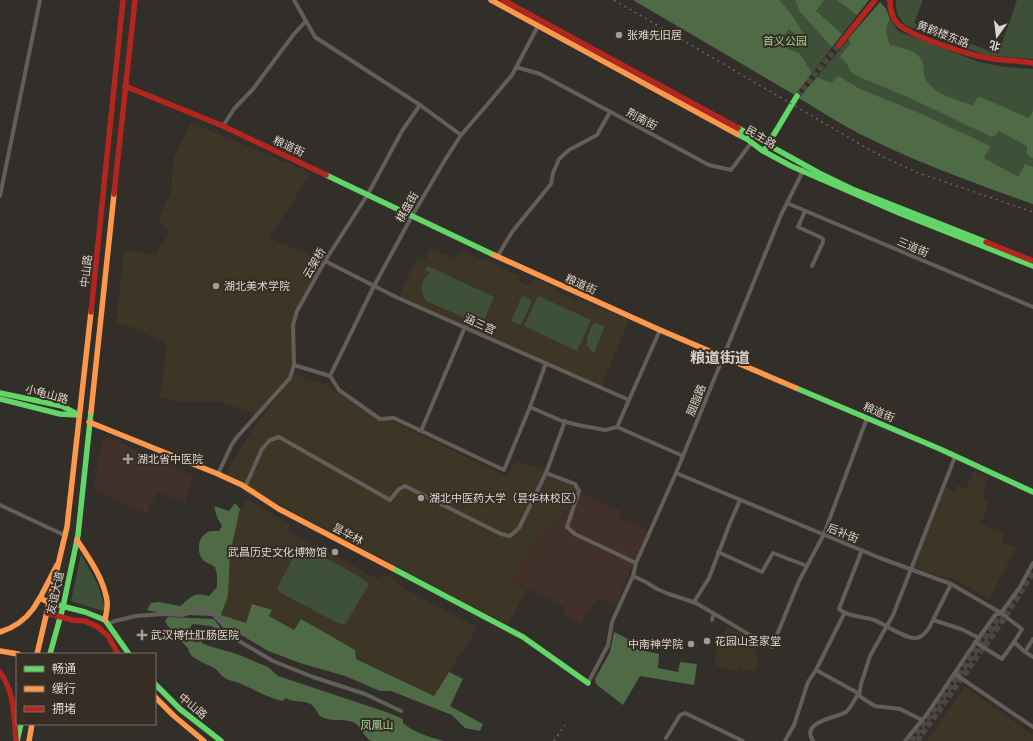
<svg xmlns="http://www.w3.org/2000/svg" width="1033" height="741" viewBox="0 0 1033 741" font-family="'Exo 2','Noto Sans SC',sans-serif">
  <rect width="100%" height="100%" fill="#322e29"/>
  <g fill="#3d3526">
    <path d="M191,123L311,173L269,238L325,261L297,311L293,325L294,365L290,378L255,415L222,402H182L160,397L167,344L129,326L116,324L124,250L155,255L170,232L158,220L171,192L173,159Z"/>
    <path d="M430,248L456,259L461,249L482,260L483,258L520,276L518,281L530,286L534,278L557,288L556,291L576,301L577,298L629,319L601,387L398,298L418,256L425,260Z"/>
    <path d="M294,374L326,385L363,410L406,428L506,476L517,461L570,479L578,494L560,520L545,526L511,581L527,589L508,625L275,502L226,473L251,432Z"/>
    <path d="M974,470L988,477L982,499L989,502L981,523L1005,534L1002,542L1016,548L989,599L951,577L949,579L913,567L946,488L954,492L958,485L966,489Z"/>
    <path d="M247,499L290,524L287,530L379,579L383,573L397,581L396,584L477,627L463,654L460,653L435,696L356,659L301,619L294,630L269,616L272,610L253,604L246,624L221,615L228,596L230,554L240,509Z"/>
    <path d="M727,626L751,639L758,659L754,671L739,667L738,671L714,666L717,645L724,635Z"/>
    <path d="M965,686L1033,735V741H927Z"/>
  </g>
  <g fill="#42312a">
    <path d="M108,437L194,476L184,503L158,491L146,514L93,490L102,442L104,439Z"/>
    <path d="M578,494H582L621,511L619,517L648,530L615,606L599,597L580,625L562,612L564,607L511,581L545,526L561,520Z"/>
  </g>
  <g fill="#3e5138">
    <path d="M633,0H869L795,95Z"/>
    <path d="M896,0H923L914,23L998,54L1017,0H1033V59L985,55L905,25C898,17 895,10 896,0Z"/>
    <path d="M880,2L886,9L890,19L898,31L979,62L1004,67L1033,69V204C974,183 916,162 860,134C839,123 819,110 799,98Z"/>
    <path d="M428,266L494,297L482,325L426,301C420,291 420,280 430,273L425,270Z"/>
    <path d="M522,296L532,301L521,325L511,321Z"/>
    <path d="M538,296L591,320L577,351L524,326Z"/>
    <path d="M596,323L605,326L594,353C582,344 588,337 592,325Z"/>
    <path d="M299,547C309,548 361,576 369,584L345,625L336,622L281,593L277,588Z"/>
    <path d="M81,554L98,585L105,607L103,611L71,601Z"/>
  </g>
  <g fill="#4f6b46">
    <path d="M633,0H779C791,12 801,28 808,43L789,29L779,42L786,48L800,54L812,73L795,95Z"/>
    <path d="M795,0H824L816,11L842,34L832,47L800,12Z"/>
    <path d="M837,0H869L857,15Z"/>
    <path d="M880,2L886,9L890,19C884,28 886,36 890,45C903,48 919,50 923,64C925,73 922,76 929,84C939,96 959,100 973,106L977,98L980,97L1029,118L1033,111V158C1026,156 1027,152 1027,146L999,131L996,135L992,137L912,99L857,76L851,72L847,64L840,56L851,43L848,39Z"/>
    <path d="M838,76L860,89L924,115L990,146L984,158L1018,177L1025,164L1033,167V204C974,183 916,162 860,134C839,123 819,110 799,98L817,77L831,83Z"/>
    <path d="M235,503L240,509L230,554L228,596L221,615L246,623L252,604L272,610L269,616L294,630L301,619L355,650L356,659L434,696L449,672L463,679L450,706L483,724L480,731L465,728L452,715L391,691H380L345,676L303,664L268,651L243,636L231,630L220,620L212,616L163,614L147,610L151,603L159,602L180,606C193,596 192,592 209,596L217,587V575L215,567C212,565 207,563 204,561C197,554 197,541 204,535C208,530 213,531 219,531L222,526L217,517L214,506L229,511Z"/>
    <path d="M168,617L214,619L220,627L219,630L211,626L193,624L190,627L198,635L202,643L209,646L237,654L268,667L278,676L389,713L403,719V723C415,733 429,737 444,741H371C363,736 362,728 355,723C346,718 334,722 324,718C317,716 317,709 312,705C305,699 295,704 286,698L282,701C267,697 253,689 239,683C235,681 229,681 225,678C221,676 219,672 216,669C207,663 189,660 188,648C180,640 170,631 165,621Z"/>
    <path d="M614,632L628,639L627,647L659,654L658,668L678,672L680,662L697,664L694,685L640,676L623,705L596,684L595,679L610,652Z"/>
  </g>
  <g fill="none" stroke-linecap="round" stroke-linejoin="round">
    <path stroke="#4c4742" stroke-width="5.5" stroke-dasharray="5.5 3" stroke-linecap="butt" d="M797,96L839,45"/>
    <g stroke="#4c4742" stroke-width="6" stroke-dasharray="6 3" stroke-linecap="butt">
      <path d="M911,741L990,631L1004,609"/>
      <path d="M917,741L1003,620L1033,572"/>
    </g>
    <g stroke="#625e5a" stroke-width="4">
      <path d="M294,0L315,37L420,105L461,135"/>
      <path d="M516,67L540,74L709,165L731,170L751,143"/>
      <path d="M223,126L234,109L253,89L294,34L306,21"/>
      <path d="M0,196L40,0"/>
      <path d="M787,203L808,212L1033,307"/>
      <path d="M805,211L798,227L820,237L823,239V242L812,266"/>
      <path d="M497,257L512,232L551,184L553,173L559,159L569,150L597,135L610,112"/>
      <path d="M325,261L398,298L629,400"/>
      <path d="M294,365L330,376L374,286L412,216L445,160L461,135L486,106L512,75L538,26"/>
      <path d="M330,376L339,390L380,419L394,418L504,470L530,407L546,363"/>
      <path d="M530,407L562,421L578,425L605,430L617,427"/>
      <path d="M617,427L660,330"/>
      <path d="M617,427L683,456"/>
      <path d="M421,431L465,327"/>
      <path d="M546,473L575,484L579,491L567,527L575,534L636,563"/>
      <path d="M676,473L880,558L951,584L1001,613L1022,629L1014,642"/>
      <path d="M218,474L232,444L238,436L290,378L294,365L293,325L297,311L325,261L368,194L402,131L420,105"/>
      <path d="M245,487L262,449L270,440L279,437L390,500L399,489L405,486L501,534L510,536L519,528L546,473L565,421"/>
      <path d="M0,505L64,535"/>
      <path d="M862,550L839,609C848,617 862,616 874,620C885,624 906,640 917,638C925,636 930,627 933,620"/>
      <path d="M718,552L762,572L773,553L807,566"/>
      <path d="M633,576L646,582L657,589L669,594L696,603L767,645L772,647L799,581L824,534L867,418"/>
      <path d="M951,584L933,620L961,629L979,638"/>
      <path d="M694,602L709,578L730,523L740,500"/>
      <path d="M844,614L816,670L858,693L859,696"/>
      <path d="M712,620L713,616"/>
      <path d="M108,624L115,621L136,616L163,614L182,615L198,610L213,614L239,641L273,661L313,677L365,694L401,711"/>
      <path d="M975,642L1002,659L1014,642L1025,652L1033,657"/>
      <path d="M1025,652L1033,639"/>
      <path d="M955,674L1033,727"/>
      <path d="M588,683L608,645L612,622L633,576L636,563L676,473L781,215L806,165"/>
      <path d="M859,696L861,684L870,656L893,615L955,457"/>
      <path d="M666,738L680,715L685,713L743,741"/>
      <path d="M785,741L794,725L808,682L816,670"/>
      <path d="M813,741C800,721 837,718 846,712C850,709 854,701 857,696H859L875,706L900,709L922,720"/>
      <path d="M905,741L927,714L968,653L995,615L1001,613L1020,587L1033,563"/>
    </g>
    <g stroke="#63d668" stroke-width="5.5">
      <path d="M738,128L819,173L852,189L986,242"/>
      <path d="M737,134L747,139L763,151L791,166L899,213L1033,266"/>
      <path d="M764,151L797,96"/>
      <path d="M326,175L494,255"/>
      <path d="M796,388L940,449L1033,492"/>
      <path d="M0,393L62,406L79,415"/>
      <path d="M0,399L60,414L77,415"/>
      <path d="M392,568L523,637L588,683"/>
      <path d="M50,603L85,612L105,620L129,654"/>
      <path d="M50,654L63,607L78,535L91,412"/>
      <path d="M155,684L180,709L221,741"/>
      <path d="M17,741L21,724"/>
    </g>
    <g stroke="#ff974d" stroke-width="5.5">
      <path d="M491,0L737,134"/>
      <path d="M494,255L660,330L796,388"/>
      <path d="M91,412L114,194"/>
      <path d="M89,422L218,474L242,485L279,509L392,568"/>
      <path d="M77,540C89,558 104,579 107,601C108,607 106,614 105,620"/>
      <path d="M40,598L57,565"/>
      <path d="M0,632C13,628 25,620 33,609C35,606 37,602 40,598L50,603"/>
      <path d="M0,651L18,654"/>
      <path d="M37,654L67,527L91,312"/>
      <path d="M155,697L174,716L204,741"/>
      <path d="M29,741L32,724"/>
    </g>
    <g stroke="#b3261e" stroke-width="5.5">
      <path d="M503,0L738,128"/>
      <path d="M890,0C890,8 891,16 897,23C909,36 969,55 988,58C1003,61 1018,60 1033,63"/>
      <path d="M839,45L875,0"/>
      <path d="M125,86L223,126L326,175"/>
      <path d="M114,194L135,0"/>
      <path d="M986,242L1033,261"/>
      <path d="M91,312L123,0"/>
      <path d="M47,613L72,620L85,621L98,627L108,636L118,654"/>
      <path d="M0,672C15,693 14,716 16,741"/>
    </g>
    <g stroke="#696663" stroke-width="1.5" stroke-dasharray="2 4" stroke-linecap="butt">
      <path d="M614,0L877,154L916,172L1033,212"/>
      <path d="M554,741L565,725"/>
    </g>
  </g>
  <g fill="#a09c96" stroke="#362e25" stroke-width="1.5">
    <circle cx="619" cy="35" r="4"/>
    <circle cx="216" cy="286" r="4"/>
    <path d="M126 453h4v4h4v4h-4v4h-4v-4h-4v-4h4z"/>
    <circle cx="421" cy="498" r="4"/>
    <circle cx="335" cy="552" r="4"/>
    <path d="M140 629h4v4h4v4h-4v4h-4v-4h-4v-4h4z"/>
    <circle cx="707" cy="641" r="4"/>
    <circle cx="691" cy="644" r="4"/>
  </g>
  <g text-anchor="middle" stroke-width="4" stroke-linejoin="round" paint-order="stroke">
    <g font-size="11" fill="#dcd7d1" stroke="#362e25">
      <text transform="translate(943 34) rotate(21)" y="4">黄鹤楼东路</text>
      <text transform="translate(642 119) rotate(28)" y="4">荆南街</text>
      <text transform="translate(761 137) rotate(31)" y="4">民主路</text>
      <text transform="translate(289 146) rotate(25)" y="4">粮道街</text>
      <text transform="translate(407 207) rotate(-60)" y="4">棋盘街</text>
      <text transform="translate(913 247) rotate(23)" y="4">三道街</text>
      <text transform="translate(314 263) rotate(-59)" y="4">云架桥</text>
      <text transform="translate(86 271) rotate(-84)" y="4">中山路</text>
      <text transform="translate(581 284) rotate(24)" y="4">粮道街</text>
      <text transform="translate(480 324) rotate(24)" y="4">涵三宫</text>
      <text transform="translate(47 394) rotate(15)" y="4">小龟山路</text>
      <text transform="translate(696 400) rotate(-68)" y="4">胭脂路</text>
      <text transform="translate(879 412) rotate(23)" y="4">粮道街</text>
      <text transform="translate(843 533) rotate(22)" y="4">后补街</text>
      <text transform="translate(348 534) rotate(28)" y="4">昙华林</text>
      <text transform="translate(55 593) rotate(-77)" y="4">友谊大道</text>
      <text transform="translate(193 706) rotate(40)" y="4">中山路</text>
    </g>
    <g font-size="11" fill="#dcd7d1" stroke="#362e25" text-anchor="start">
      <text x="627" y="39">张难先旧居</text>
      <text x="224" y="290">湖北美术学院</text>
      <text x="137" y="463">湖北省中医院</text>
      <text x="429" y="502">湖北中医药大学（昙华林校区）</text>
      <text x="327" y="556" text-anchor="end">武昌历史文化博物馆</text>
      <text x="151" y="639">武汉博仕肛肠医院</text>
      <text x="715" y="645">花园山圣家堂</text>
      <text x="683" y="648" text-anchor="end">中南神学院</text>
    </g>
    <g font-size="11" fill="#a0d594" stroke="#362e25">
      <text x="785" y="45">首义公园</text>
      <text x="377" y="729">凤凰山</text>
    </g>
    <g font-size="15" font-weight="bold" fill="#d9cfc4" stroke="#362e25">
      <text x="720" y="363">粮道街道</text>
    </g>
  </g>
  <rect x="16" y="653" width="140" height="72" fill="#362e25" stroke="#78726a"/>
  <rect x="24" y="666" width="20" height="6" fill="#63d668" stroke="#78726a"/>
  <text x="52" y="673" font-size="12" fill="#dcd7d1">畅通</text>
  <rect x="24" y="686" width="20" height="6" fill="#ff974d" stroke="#78726a"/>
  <text x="52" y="693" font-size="12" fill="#dcd7d1">缓行</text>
  <rect x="24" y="706" width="20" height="6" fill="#b3261e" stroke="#78726a"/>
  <text x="52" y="713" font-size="12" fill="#dcd7d1">拥堵</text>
  <g transform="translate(997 36) rotate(194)" stroke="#362e25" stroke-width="3" paint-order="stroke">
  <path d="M0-3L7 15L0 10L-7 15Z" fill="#dcd7d1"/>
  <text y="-6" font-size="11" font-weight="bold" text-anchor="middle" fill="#dcd7d1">北</text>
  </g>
</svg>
